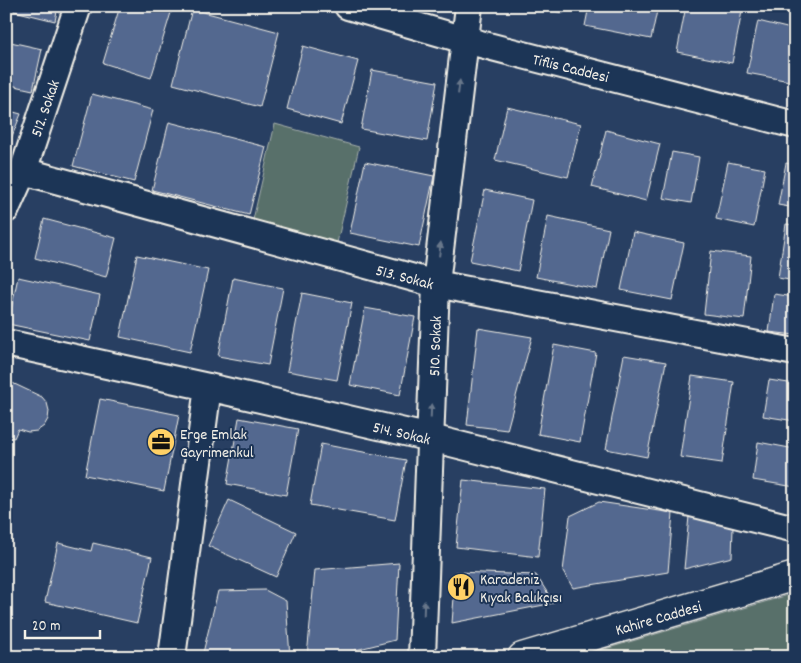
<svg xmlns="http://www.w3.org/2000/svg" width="801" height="663" viewBox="0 0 801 663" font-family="Dekko,sans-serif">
  <rect width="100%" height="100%" fill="#283f62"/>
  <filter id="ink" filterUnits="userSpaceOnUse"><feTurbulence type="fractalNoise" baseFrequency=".02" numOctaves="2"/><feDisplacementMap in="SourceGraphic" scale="10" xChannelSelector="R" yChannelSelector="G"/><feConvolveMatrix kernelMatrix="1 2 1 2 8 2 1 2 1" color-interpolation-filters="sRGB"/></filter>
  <g filter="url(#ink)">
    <g fill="#596f6b" stroke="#a6b0aa">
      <path d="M275,124L359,147L334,256L250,233Z"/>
      <path d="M795,593V657H578Z"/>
    </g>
    <g fill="#53688f" stroke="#f4f1e8">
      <path d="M6,6H58L55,21L6,9Z"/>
      <path d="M120,6H173L151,78L103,63Z"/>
      <path d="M524,6H565L564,13Z"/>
      <path d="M589,6H658L651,39L585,26Z"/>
      <path d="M686,6H743L732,63L677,52Z"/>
      <path d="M753,6H782L781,13L753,8Z"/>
      <path d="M192,9L279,32L260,107L173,84Z"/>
      <path d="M758,21L795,30V82L747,73Z"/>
      <path d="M6,41L42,49L33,90L6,84Z"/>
      <path d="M303,46L358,61L341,124L287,109Z"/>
      <path d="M372,70L437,82L427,141L361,129Z"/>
      <path d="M92,94L153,110L134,182L73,166Z"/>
      <path d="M507,107L581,124L568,177L495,160Z"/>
      <path d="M6,110L21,114L6,151Z"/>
      <path d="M169,122L266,147L249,215L152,190Z"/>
      <path d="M606,130L660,144L646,201L592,187Z"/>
      <path d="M672,152L699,157L691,203L663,198Z"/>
      <path d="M365,162L434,176L419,247L350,233Z"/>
      <path d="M728,162L765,169L754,227L716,219Z"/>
      <path d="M786,163L795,165V208L778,205Z"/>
      <path d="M485,190L532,200L518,271L470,261Z"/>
      <path d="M548,216L609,229L597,289L536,277Z"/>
      <path d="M44,219L116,238L106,277L35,258Z"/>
      <path d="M786,224L795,225V281L778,278Z"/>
      <path d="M633,232L684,243L672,300L621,290Z"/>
      <path d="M711,251L751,256L744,319L704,314Z"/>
      <path d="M137,255L208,270L190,352L120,337Z"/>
      <path d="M18,277L100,295L90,341L8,324Z"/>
      <path d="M233,278L283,288L268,365L218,356Z"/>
      <path d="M302,293L352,303L337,380L287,371Z"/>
      <path d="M774,294L795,297V335L769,332Z"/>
      <path d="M365,308L415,317L400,395L350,385Z"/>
      <path d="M478,328L532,337L507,430L467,425Z"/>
      <path d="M554,345L596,353L580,442L538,434Z"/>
      <path d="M624,355L666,362L647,457L606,449Z"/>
      <path d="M692,376L734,382L722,463L680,457Z"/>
      <path d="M6,380L42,397L47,403L49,411L48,419L44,426L37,431L28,432L18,429L14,438L6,435Z"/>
      <path d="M769,380L795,384V421L763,416Z"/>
      <path d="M100,399L179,415L164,491L85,475Z"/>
      <path d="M239,418L298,429L286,495L227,484Z"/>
      <path d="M758,442L795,449V487L753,480Z"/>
      <path d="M321,444L406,460L395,520L310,505Z"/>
      <path d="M463,480L545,489L538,557L456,547Z"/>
      <path d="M229,500L296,532L276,577L208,546Z"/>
      <path d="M599,502L673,513L668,572L573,588L563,571L570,516Z"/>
      <path d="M689,516L733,528L732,557L684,569Z"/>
      <path d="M58,543L91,551L93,543L152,557L137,623L45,602Z"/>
      <path d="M399,563L395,640L328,657H307L315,570Z"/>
      <path d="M456,572L536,575L554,603L452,623Z"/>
      <path d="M265,590L286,601L290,657H202L218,591Z"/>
    </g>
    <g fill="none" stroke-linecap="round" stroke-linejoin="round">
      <defs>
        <g id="minor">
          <path d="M348,6L465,40L795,125"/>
          <path d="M23,171L436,284L795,352"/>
          <path d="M6,209L23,171L78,6"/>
          <path d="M6,343L208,387L431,438L795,529"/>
          <path d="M172,657L208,387"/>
          <path d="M422,657L436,284L469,6"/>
        </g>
        <path id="major" d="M522,657L795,576"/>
      </defs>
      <use href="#minor" stroke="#f4f1e8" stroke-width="30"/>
      <use href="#major" stroke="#f4f1e8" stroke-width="31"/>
      <use href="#minor" stroke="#1d3557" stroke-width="26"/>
      <use href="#major" stroke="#1d3557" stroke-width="28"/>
    </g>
    <defs><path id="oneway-solid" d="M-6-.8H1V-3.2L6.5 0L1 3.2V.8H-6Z" transform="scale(1.25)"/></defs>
    <g fill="#68778a">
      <use href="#oneway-solid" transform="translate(459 87) rotate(-83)"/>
      <use href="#oneway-solid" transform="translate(440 249) rotate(-83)"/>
      <use href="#oneway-solid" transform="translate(431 411) rotate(-88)"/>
      <use href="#oneway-solid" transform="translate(424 608) rotate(-88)"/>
    </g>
  </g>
  <defs>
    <symbol id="office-disc" viewBox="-11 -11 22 22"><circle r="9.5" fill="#ffd166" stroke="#1d3557"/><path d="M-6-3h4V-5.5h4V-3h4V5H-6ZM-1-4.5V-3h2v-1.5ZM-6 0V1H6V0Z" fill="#111"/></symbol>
    <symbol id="restaurant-disc" viewBox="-11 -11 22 22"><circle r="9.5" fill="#ffd166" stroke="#1d3557"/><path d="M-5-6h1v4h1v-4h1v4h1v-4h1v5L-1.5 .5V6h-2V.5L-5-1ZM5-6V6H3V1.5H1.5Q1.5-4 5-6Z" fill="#111"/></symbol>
  </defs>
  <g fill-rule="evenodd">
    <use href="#office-disc" x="145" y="426" width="32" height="32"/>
    <use href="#restaurant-disc" x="445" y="571" width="32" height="32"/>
  </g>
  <g text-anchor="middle" stroke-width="4" stroke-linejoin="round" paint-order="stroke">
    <g font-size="16" fill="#f4f1e8" stroke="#1d3557">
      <text transform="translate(571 67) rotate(14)" y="6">Tiflis Caddesi</text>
      <text transform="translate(44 108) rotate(-71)" y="6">512. Sokak</text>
      <text transform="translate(405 276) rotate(15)" y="6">513. Sokak</text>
      <text transform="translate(434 346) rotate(-88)" y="6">510. Sokak</text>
      <text transform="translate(402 432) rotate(13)" y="6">514. Sokak</text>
      <text transform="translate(658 617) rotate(-16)" y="6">Kahire Caddesi</text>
    </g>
    <g font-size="16" fill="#f4f1e8" stroke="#1d3557" text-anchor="start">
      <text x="180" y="439">Erge Emlak<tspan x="180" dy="18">Gayrimenkul</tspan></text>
      <text x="480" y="584">Karadeniz<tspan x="480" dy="18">Kıyak Balıkçısı</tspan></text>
    </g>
  </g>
  <rect width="801" height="663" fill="none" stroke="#1d3557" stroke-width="25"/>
  <rect x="12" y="12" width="776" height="638" fill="none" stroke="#f4f1e8" stroke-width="2" filter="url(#ink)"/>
  <path d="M25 630v8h75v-8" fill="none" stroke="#f4f1e8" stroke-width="2.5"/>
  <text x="32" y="630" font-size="15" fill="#f4f1e8" stroke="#1d3557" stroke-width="4" paint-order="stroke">20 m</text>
</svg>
